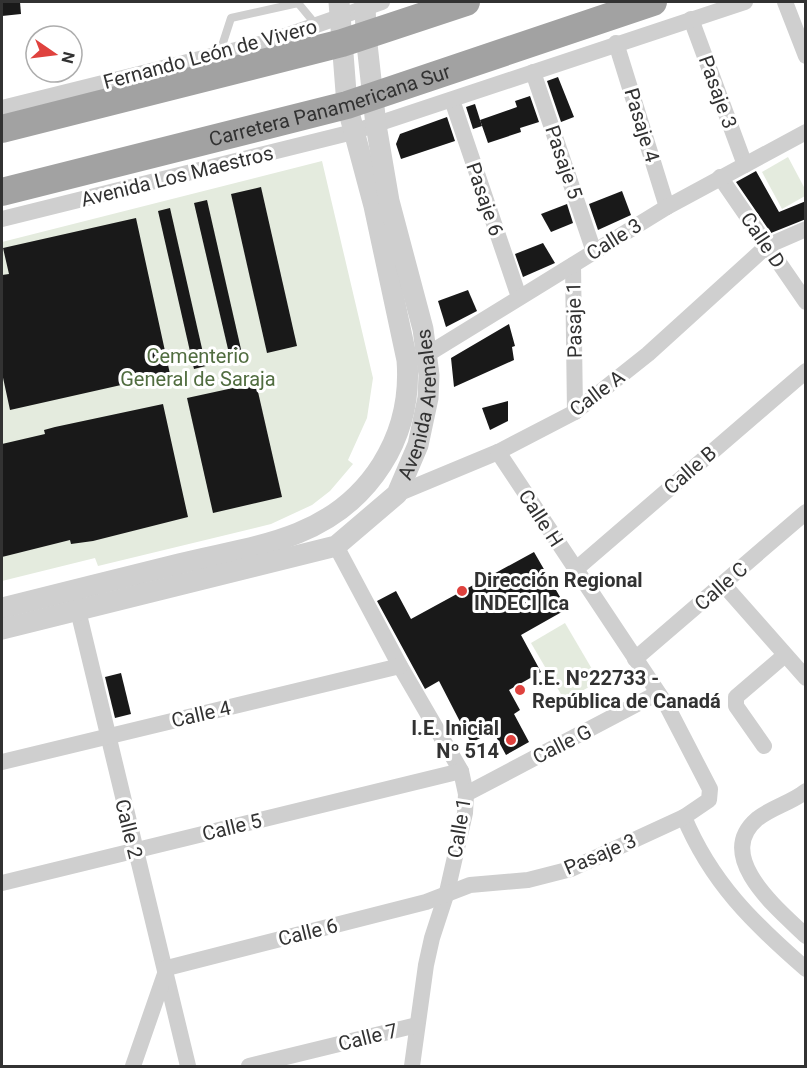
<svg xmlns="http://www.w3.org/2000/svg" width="807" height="1068" viewBox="0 0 807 1068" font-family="Roboto,sans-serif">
  <rect width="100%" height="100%" fill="#fff"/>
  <g fill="#e4ebde">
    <path d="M788,157L805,189V196L782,209L762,172Z"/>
    <path d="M322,161L373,378L367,418L348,460L353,464L330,491L312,505L271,524L98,566L95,558L2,581V242Z"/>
    <path d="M565,623L599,681L565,701L531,643Z"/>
  </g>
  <g fill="#191919">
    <path d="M2,2H20L21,14L2,16Z"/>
    <path d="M558,77L574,117L561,122L547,81Z"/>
    <path d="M530,96L539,122L520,128L521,132L488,143L480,120L517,107L515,101Z"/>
    <path d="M475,104L482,126L473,129L466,107Z"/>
    <path d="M447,117L455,141L401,159L396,144L400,134Z"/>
    <path d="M756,171L779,212L806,201V219L771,233L736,182Z"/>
    <path d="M261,187L297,346L267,353L231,194Z"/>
    <path d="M622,191L631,215L598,230L589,204Z"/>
    <path d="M207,200L243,358L231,362L194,203Z"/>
    <path d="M567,204L573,223L551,232L541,214Z"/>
    <path d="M170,208L206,366L194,369L158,211Z"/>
    <path d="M136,218L170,374L10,410L2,373V275L9,274L3,248Z"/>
    <path d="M543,243L555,263L523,277L515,254Z"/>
    <path d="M468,290L477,311L446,327L438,301Z"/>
    <path d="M509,324L515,346L512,347L514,360L454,387L451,358Z"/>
    <path d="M256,383L282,497L213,513L187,398Z"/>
    <path d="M508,401V421L490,430L482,408Z"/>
    <path d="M163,404L188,517L93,541L71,544L70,540L2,557V444L45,434L44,430L55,427Z"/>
    <path d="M534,552L567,609L521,635L541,672L509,690L520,710L514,714L529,742L506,755L493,731L471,743L439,681L425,689L377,601L396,591L411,619Z"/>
    <path d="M121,673L131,714L115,718L105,677Z"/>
  </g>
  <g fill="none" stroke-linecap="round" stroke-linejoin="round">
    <path stroke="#cfcfcf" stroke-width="8" d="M219,55L231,18L298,3L317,26"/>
    <g stroke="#cfcfcf" stroke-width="16">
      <path d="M785,2L806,56"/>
      <path d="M691,19L745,165"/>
      <path d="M616,43L667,207"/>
      <path d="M533,72L594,252"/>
      <path d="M452,100L519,297"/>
      <path d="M2,108L268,42L382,2"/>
      <path d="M720,177L806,302"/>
      <path d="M2,219L353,132L745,2"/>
      <path d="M573,265L575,412"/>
      <path d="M428,354L667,207L806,132"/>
      <path d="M397,494L498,452L575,412L648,354L767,246L806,229"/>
      <path d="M336,546L400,666L461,771L466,794L465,813L447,892L432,938L426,965L412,1066"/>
      <path d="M575,570L806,371"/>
      <path d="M723,584L806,678"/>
      <path d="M75,598L188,1066"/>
      <path d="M635,659L806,512"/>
      <path d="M764,746L736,706V697L785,655"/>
      <path d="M2,762L400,666"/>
      <path d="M806,791C791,803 772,807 757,819C713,857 779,910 806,936"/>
      <path d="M466,794L658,693"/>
      <path d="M684,817C711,882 753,923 806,969"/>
      <path d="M2,883L461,771"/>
      <path d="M133,1066L167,968L426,902L470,885L528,880L571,869L684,817L709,800L710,789L667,706L498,452"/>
      <path d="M249,1066L417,1025"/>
    </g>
    <g stroke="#cfcfcf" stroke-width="21">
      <path d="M2,608C61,593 120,579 179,564C218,554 261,548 298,533C370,504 413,437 407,360L374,206L347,105L339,2"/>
      <path id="s1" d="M2,629L336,546L397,494L418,445L428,398L429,375L423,329L389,201L376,125L366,35L365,2"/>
    </g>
    <g stroke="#a2a2a2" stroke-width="28">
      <path d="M2,129L342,43L466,2"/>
      <path id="s2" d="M2,192L347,105L653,2"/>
    </g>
  </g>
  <g fill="#df423e" stroke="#fff" stroke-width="2">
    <circle cx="462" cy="591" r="6"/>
    <circle cx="520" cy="690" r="6"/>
    <circle cx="511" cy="740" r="6"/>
  </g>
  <g text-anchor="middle" stroke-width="6" stroke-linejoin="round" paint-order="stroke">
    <g font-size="20" fill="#323232" stroke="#fff">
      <text transform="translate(210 54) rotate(-15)" y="7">Fernando León de Vivero</text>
      <text transform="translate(718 92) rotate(70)" y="7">Pasaje 3</text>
      <text dy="7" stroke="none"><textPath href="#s2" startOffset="339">Carretera Panamericana Sur</textPath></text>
      <text transform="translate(642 125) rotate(73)" y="7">Pasaje 4</text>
      <text transform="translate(564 162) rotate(71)" y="7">Pasaje 5</text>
      <text transform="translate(177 176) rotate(-14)" y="7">Avenida Los Maestros</text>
      <text transform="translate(485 199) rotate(71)" y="7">Pasaje 6</text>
      <text transform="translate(614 239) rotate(-32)" y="7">Calle 3</text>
      <text transform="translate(763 240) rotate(56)" y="7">Calle D</text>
      <text transform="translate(574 320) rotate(-91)" y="7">Pasaje 1</text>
      <text transform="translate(597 393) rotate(-37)" y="7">Calle A</text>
      <text dy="7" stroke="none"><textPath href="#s1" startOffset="518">Avenida Arenales</textPath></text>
      <text transform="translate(690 470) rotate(-41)" y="7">Calle B</text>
      <text transform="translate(541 518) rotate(57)" y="7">Calle H</text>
      <text transform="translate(721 586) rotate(-41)" y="7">Calle C</text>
      <text transform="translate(201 714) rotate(-13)" y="7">Calle 4</text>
      <text transform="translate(562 744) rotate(-27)" y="7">Calle G</text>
      <text transform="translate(232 827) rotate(-14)" y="7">Calle 5</text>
      <text transform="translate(459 828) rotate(-81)" y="7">Calle 1</text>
      <text transform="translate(129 829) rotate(76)" y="7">Calle 2</text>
      <text transform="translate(600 854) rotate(-23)" y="7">Pasaje 3</text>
      <text transform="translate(308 932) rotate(-14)" y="7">Calle 6</text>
      <text transform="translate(368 1037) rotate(-14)" y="7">Calle 7</text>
    </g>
    <g font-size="20" fill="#516d40" stroke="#fff">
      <text x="198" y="363">Cementerio<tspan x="198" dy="23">General de Saraja</tspan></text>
    </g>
    <g font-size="20" font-weight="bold" fill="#323232" stroke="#fff" text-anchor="start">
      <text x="474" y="587">Dirección Regional<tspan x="474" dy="23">INDECI Ica</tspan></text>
      <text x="532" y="685">I.E. Nº22733 -<tspan x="532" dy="23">República de Canadá</tspan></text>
      <text x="499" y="735" text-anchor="end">I.E. Inicial<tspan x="499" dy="23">Nº 514</tspan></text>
    </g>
  </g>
  <rect width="807" height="1068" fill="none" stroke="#323232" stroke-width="6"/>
  <g transform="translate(54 54) rotate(104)"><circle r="28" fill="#ffffff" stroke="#adadad" stroke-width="1.5"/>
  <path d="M0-4.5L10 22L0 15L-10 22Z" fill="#df423e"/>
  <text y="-9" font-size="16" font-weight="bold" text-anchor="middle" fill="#323232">N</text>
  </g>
</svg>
